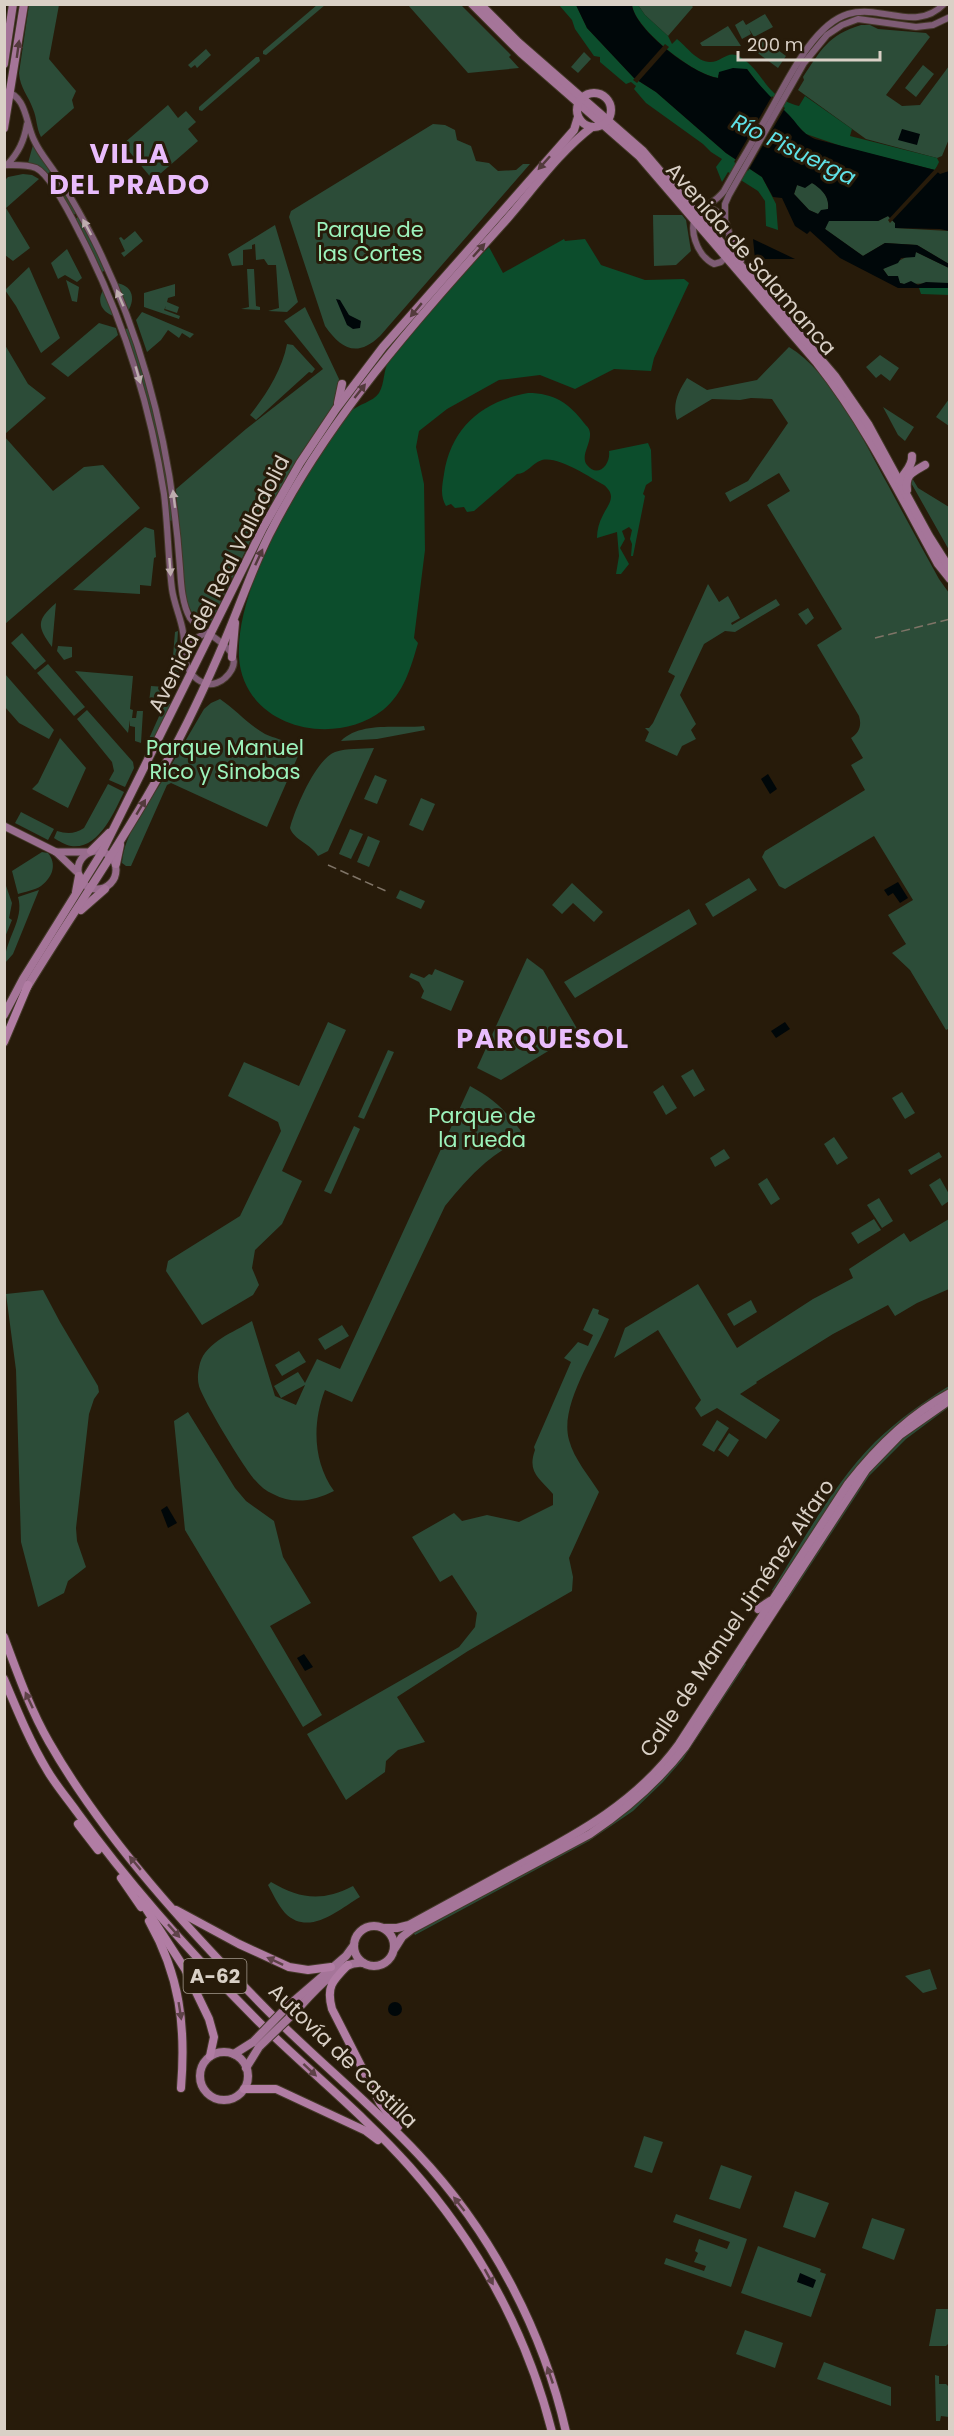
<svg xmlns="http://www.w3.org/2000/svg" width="954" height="2436" viewBox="0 0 954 2436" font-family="Poppins,sans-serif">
  <rect width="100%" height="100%" fill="#271b0a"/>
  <g fill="#2c4c38">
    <path d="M690,4L693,7L668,36L645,15L638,5Z"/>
    <path d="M29,5H59L49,59L76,91L72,100L74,108L41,137C36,127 37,118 33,109C28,95 20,88 19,73Z"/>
    <path d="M317,5H325L266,55L263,54V51Z"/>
    <path d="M408,5H461L511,55L509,57L519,68L468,73Z"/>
    <path d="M765,14L773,27L754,37L749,29L751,34L742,39L735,25L743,20L746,25Z"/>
    <path d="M861,25H870L878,29L926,33L930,37L886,95L902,106L920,105L949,66V139L942,156L937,158L866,139L798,90L804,80L803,77C821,50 828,35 861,25Z"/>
    <path d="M728,26L741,46H702L700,43Z"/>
    <path d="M763,39L786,56L778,68L755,51Z"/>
    <path d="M206,49L211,55L197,68L195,65L191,68L188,65Z"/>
    <path d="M584,52L591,59L578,73L571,67Z"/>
    <path d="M256,57H259L260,61L202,111L199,110V107Z"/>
    <path d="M923,65L934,74L916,97L905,88Z"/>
    <path d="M168,105L178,118L186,111L196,122L188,129L198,141L153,180L123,144Z"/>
    <path d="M433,124L445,125L455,130L457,140L471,146L476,161L489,163L498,171L516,170L523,164H530L380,336C357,358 341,349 325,326L289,217L291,211Z"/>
    <path d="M33,145L76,213L72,216L43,169L28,163Z"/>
    <path d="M23,174L32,175L39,179L6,208L30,248L13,261L5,255V180L8,177Z"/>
    <path d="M812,183C822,187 830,198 828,209L818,214L809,210L794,194L797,185L802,186Z"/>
    <path d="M653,215H682L686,220L691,251L676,265L654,266Z"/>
    <path d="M888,216L895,223V228L949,231V264L917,245L885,243L863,256L825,229L828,221H878Z"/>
    <path d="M78,217L106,270L102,272L74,220Z"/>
    <path d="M275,225L298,302L287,312L268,311L279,308L276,265H268L264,259L256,260L255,244L252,245V249L243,250V265L232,266L228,254Z"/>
    <path d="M135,231L143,241L124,257L121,253L125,251L119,238L121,237L124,240Z"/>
    <path d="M67,249L82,278L77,282L65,275L58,279L51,263Z"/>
    <path d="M916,252L949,268V283L904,284L900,283L898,279L888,276L883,269Z"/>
    <path d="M29,267L60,338L41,353L16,306L5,290Z"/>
    <path d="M247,269H254L256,306L260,307V310L241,309L249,307Z"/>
    <path d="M66,280L79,287L77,302L72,301Z"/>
    <path d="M116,283C132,285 136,298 128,311Z"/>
    <path d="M175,284V296L168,298L167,302L179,307L177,313L165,309L166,306L164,310L180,316L179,319L144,307V293Z"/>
    <path d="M104,289L114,316C101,312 96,300 104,289Z"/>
    <path d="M305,307L339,379L334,406L261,519L212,620L204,623L196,621L182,592L176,489L246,429L323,369L284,321Z"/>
    <path d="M142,312L194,334L190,338L182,333L179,338L168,330L161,340L147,352L136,320Z"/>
    <path d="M99,323L116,328L118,335L68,377L51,364Z"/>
    <path d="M130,328L157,419L174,520L169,521C160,455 147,392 125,329Z"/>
    <path d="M287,344L293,345L315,369L312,373L309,372L256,420L250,415C266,395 282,370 287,344Z"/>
    <path d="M5,345L28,384L46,398L5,434Z"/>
    <path d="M789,347C832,373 864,441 888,485C905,517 922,548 939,579L949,593L950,1028L946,1030L910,970L892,953L906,944L888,915L913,900L874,836L785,889L779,886L762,857L765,851L865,790L851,765L863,758L851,738C859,733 862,726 859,716L817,645L842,629L767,505L790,491L779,473L730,502L725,493L748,481L788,423L772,399L751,398L740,400L712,399L677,420C672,404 678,392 687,378L707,390L757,380Z"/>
    <path d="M880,355L899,368L890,381L881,374L876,378L866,367Z"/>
    <path d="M949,399V426L936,417Z"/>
    <path d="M883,407L914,427L905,441L898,435Z"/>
    <path d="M4,436L53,491L84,467L103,465L140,508L5,624Z"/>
    <path d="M912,478L918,488L949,507V550L910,481Z"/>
    <path d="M145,527L154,530L156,557L154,558L151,586L140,585V594L73,590Z"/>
    <path d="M708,584L719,602L728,596L740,618L731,623L732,625L776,599L780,605L735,632L725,631L704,644L680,695L696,724L691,730L696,739L682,746L677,756L645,741L649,732L645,728H649L653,723L675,676L668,672Z"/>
    <path d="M56,603L52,647C37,627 36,620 56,603Z"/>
    <path d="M808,608L814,618L806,625L798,614Z"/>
    <path d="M178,631L176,662L181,681L171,680L175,632Z"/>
    <path d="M22,633L46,661L35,670L11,643Z"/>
    <path d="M58,646L72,647V657L64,660L57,651Z"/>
    <path d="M48,664L85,707L74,716L37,673Z"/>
    <path d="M75,671L133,676L130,709L133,710L132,718H136L137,711H143L141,743L135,741V727L130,726V720L128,733Z"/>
    <path d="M5,674L54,730L49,739L19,723L5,707Z"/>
    <path d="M151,686L165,687L160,703L149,702Z"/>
    <path d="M220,699C236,710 249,725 265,734C277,740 297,741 298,756L267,827L171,783L167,785L131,866H126L122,863C124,833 148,804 164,778L167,781L166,774L204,709L211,703Z"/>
    <path d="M165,703L171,704L156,736L149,744L147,743Z"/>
    <path d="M87,710L133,762L134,768L125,787L109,780L114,771L112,762L77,719Z"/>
    <path d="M424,726L425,730L377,739L341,741C361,721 398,729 424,726Z"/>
    <path d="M60,738L86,768L68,808L32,789L38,783Z"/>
    <path d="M374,748L328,851L318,856C311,844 294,840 290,828C295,809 316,759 335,752C347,748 361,749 374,748Z"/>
    <path d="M375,775L387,780L377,804L364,799Z"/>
    <path d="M108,784L124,792C114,812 99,850 71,846C65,845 59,841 54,838L57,831C67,834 75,834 84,828Z"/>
    <path d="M421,798L435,804L423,831L409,825Z"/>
    <path d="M21,812L54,829L48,840L15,823Z"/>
    <path d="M350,829L363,834L351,859L339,854Z"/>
    <path d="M368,836L380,841L369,867L357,862Z"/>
    <path d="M42,852L48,853C57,864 53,877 41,886C35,890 24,892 18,894L12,871Z"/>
    <path d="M749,878L757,890L713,917L705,904Z"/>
    <path d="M5,883L12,903L9,918L12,920L5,937Z"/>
    <path d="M572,883L603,912L594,922L573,903L562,914L552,905Z"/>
    <path d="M39,890L13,954L5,963C4,940 25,920 18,897Z"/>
    <path d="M400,890L425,901L421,909L396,898Z"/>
    <path d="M689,909L697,924L575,998L564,982Z"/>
    <path d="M527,958L543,970L579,1032L501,1080L477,1068Z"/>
    <path d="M435,969L464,981L451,1011L421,998L424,991L419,982L409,977L411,973L424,978L429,974L432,975Z"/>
    <path d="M328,1022L346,1030L282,1171L302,1181L282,1224L255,1250L252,1268L259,1285L253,1295L202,1325L166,1271L168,1261L240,1216L281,1131L278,1122L228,1096L244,1062L299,1086Z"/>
    <path d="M388,1050L394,1052L364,1119L358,1117Z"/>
    <path d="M693,1069L705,1090L694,1097L681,1076Z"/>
    <path d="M663,1085L677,1108L666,1115L653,1092Z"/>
    <path d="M470,1086C494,1099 504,1109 521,1131C514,1145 496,1153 485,1163C470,1176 457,1191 445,1206L352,1402L325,1390C312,1423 313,1462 334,1491C314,1501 293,1505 273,1494C266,1491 260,1486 255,1480C244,1468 203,1400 199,1386C197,1379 198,1371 200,1363C206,1342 234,1332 252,1321L275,1396L296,1405L305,1385L281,1398L274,1386L298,1372L305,1383L317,1359L340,1369Z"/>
    <path d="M902,1092L915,1113L905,1119L892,1098Z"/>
    <path d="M354,1126L360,1129L331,1194L324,1191Z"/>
    <path d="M834,1137L848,1158L837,1165L824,1144Z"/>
    <path d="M724,1149L730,1158L715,1167L710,1158Z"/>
    <path d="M939,1152L942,1157L911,1175L908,1170Z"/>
    <path d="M767,1178L780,1199L771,1205L758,1184Z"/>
    <path d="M940,1178L949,1194V1201L942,1206L929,1185Z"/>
    <path d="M879,1198L893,1221L882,1228L867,1205Z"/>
    <path d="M874,1219L881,1230L858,1244L851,1233Z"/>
    <path d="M949,1219V1289L917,1303L895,1316L888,1305L833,1334L756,1382L757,1383L740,1394L780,1420L766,1439L717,1408L701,1417L695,1408L701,1400L658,1330L614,1358L625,1328L698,1284L737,1348L813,1299L853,1278L849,1269L904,1233L910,1242Z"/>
    <path d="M43,1290L60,1322L98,1386L99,1392L94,1399L89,1414L76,1528L77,1541L86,1567L68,1581L64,1593L38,1607L21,1542L16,1370L6,1294Z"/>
    <path d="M751,1300L757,1312L734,1326L727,1314Z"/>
    <path d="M593,1308L599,1310L598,1314L609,1319C596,1353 559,1405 569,1440C574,1459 589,1476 599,1492L569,1558L573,1577L572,1591L468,1651L397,1697L425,1742L398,1750L386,1761L385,1772L346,1800L307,1734L459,1647L475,1627L477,1613L452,1575L440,1582L412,1537L454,1513L462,1521L487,1515L519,1522L553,1505V1494C539,1478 527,1472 535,1450L534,1447L571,1362L564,1358L578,1342L588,1346L593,1335L583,1330Z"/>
    <path d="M342,1325L349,1336L325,1350L318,1339Z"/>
    <path d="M299,1351L306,1362L282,1376L275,1365Z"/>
    <path d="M949,1386V1390L913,1414L774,1592L772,1590C804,1540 833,1484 875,1442C898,1420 923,1402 949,1386Z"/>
    <path d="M949,1403V1407L906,1439L869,1476L787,1601L784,1599L865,1476L904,1436Z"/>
    <path d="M188,1412L235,1488L246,1501L274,1521L283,1557L311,1603L270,1626L322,1715L303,1727L185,1530L174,1421Z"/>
    <path d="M717,1420L729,1428L714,1452L702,1445Z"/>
    <path d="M729,1433L739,1440L728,1457L718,1450Z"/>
    <path d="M743,1662L746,1664L683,1759L663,1782L633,1811L589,1841L415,1935L413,1932L613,1822Z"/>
    <path d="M271,1882C300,1899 322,1902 353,1886L360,1897C338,1910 309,1937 285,1913C278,1905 273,1894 268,1885Z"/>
    <path d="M930,1969L937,1989L923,1993L905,1976Z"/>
    <path d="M644,2136L663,2142L652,2173L634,2167Z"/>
    <path d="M721,2165L752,2176L740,2209L709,2199Z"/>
    <path d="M795,2191L829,2203L815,2238L783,2227Z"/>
    <path d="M676,2214L747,2239L731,2287L664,2264L666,2258L704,2271L706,2266L694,2262L698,2253L695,2251L699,2239L727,2249L730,2242L673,2222Z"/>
    <path d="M872,2218L905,2229L894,2260L862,2248Z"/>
    <path d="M758,2246L821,2269L820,2272L826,2274L811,2317L741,2293Z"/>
    <path d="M936,2309H949V2343L946,2346H929Z"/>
    <path d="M745,2330L783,2343L775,2368L736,2354Z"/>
    <path d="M824,2362L891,2387V2406L817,2379Z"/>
    <path d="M935,2375L939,2376V2384H946L950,2388L949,2417L941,2416L940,2421H936Z"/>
  </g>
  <g fill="#0c4d2c">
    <path d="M559,5H576L587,28L634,78L656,92L726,153L762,177L776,204L778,230L766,226L765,201L758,191L728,172L722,182L716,167L722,159L711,152L703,144L646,103L634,89L636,86L631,82L626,84L600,62V57L594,56L575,29L572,20Z"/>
    <path d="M632,5H638L645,15L668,36L672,44L677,39C686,46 697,62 710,62C722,62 728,49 740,57C765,72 764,97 799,106L805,96L852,129L850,136L937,158L939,162L935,170L847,148L806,134L770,99L747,69L718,75L719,78C695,76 635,29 632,5Z"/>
    <path d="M564,239L565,241L585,239L601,265L645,280L684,279L689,283L654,358L651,371L614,369L575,389L540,375L499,380L447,409L419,431L416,447L424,484L425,550L414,638L418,643C411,667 404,693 383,710C333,749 243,727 239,657C235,582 307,471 350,412C358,404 373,402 379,393C385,383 383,370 389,360L459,277L489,247L503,273Z"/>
    <path d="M919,288H949V295L921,294Z"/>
    <path d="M528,393C554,393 569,403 584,423C587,427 589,427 590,433C591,444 580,456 587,465C598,479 611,464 609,451L648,443L651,450L652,481L646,485L643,494L645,496L633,556H631L632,544L630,539L632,530L629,527L622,531L625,539L620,548L629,564L621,574H616L619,556L617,532L597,538C597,530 599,522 603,515C609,503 617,496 604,485C589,477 559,456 542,460C532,463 527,474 517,474L474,511L467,512L464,507L455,508L451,504L446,506C440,496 442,486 444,474C451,427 483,401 528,393Z"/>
  </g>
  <g fill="#000709" fill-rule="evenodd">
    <path d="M576,5H632C635,30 694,75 718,78L719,72L733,68L747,69C759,86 773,99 788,114C799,125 800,132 815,139L935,170L940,174L949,171V231L940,229L895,228V223L888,216L878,221H829L825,229L863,256L885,243L917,245L949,264V268L916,252L915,257L901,258L898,263L883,269L888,276H898L900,283L904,284L911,281L918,285L926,282L949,283V288H898L840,258L810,231L807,234L795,226L782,198L773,197L762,177L726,153L656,92L634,78L587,28ZM812,183C820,188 830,196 828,209L821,210L818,214L809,210L794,194L797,185L805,188Z"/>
    <path d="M902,129L920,134L917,145L898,140Z"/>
    <path d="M753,239L795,259H755Z"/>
    <path d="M336,299L340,300L349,315L361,321L360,328L353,329L347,325Z"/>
    <path d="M768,774L777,789L770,794L761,779Z"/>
    <path d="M898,882L908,898L900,903L893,893L888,896L884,890Z"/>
    <path d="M785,1022L790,1029L776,1038L771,1031Z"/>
    <path d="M167,1506L177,1523L168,1528L161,1510Z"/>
    <path d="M304,1654L313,1667L305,1671L297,1658Z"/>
    <circle cx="395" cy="2009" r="7"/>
    <path d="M800,2273L816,2280L813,2288L797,2282Z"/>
  </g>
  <g fill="#271b0a">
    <path d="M665,44L669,47L637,83L633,80Z"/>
    <path d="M772,96L785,108L748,171L734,162Z"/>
    <path d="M937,167L940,170L890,223L888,220Z"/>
  </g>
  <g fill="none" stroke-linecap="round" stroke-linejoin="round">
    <defs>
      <g id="secondary">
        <path d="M4,91C28,96 25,124 35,142C40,153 49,163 56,174C70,195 82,217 94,240C146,344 172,453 180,568C181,584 182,604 190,618C200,634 255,650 225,678C221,682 213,685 208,684C197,682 189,673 186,663C183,654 185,642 183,632C181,618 174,604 172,589C168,558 168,526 164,494C150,404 123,318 81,236C73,220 51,175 36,168C27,164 14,165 4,165"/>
        <path d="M7,165C19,152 24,141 27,124"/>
        <path d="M708,207C723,212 729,225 730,240"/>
        <path d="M725,220V204L729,195L804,63L827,35L842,25L858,19L916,27L933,25L950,17"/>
        <path d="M727,256L721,262L714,264C697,256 686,227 699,212C706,204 715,203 724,191C737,167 752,143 765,120C784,88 811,25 848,14C882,4 916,33 944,4"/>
        <path d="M185,650L195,639L207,632"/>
      </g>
      <g id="primary">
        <path d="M4,826L56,852L78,873"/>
        <circle cx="97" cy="870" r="19"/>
        <path d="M56,852H87"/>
      </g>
      <g id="trunk">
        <path d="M472,4L521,53L639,156L817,363C866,425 900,495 938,564L950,579"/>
        <path d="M480,4L518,42L643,151L835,376L868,424L929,536L950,569"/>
        <path d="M4,64L13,4"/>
        <circle cx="594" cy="110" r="17"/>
        <path d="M4,128L24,4"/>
        <path d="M730,238L740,260"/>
        <path d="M338,403L342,384"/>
        <path d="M900,481C904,472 913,466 912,456"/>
        <path d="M907,490C905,474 913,472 925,465"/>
        <path d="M232,657L235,623"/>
        <path d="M91,851L109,833"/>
        <path d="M116,864L120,845"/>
        <path d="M76,892L79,876"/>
        <path d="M81,910L105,889"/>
        <path d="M26,989C70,916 120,847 161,772C185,730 206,685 225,640C240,605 252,569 269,535C329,416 419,317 507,219C534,188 560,151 592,127"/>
        <path d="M4,1015L23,979L102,852L263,528L300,463L336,409L383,347L574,130L578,117"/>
        <path d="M758,1609L770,1601"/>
        <circle cx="374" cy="1946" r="20"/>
        <path d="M385,1928H397L409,1925C445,1905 482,1885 519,1865C579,1833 637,1802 679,1744L848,1484C876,1448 909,1415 950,1393"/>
        <path d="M395,1948L402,1937L412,1929L590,1834C627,1809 658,1782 685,1747L866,1470L900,1435L950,1400"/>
        <path d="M288,2006L346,1956L354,1945"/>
        <path d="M295,2012C310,1996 339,1960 363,1963"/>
        <circle cx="224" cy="2076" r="24"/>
        <path d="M234,2054L253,2042"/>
        <path d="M246,2068L259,2047"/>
      </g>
      <g id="motorway">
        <path d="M4,1042L28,985"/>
        <path d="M4,1637C17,1672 30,1709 49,1742C105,1840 192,1934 271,2014C319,2062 372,2105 418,2154C490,2230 543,2330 566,2432"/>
        <path d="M4,1679C17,1710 30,1742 47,1770C55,1784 67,1798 77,1812C131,1887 194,1957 260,2023C309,2071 364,2115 410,2167C477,2243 527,2333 552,2432"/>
        <path d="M78,1824L98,1850"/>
        <path d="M121,1878L141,1907"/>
        <path d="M141,1901L185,1969L209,2019L214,2037L210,2056"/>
        <path d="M176,1910L239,1944L289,1967L308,1970L331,1967"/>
        <path d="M149,1921C180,1976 186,2026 181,2088"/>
        <path d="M348,1965C332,1981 326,1987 332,2009L380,2103L398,2127"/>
        <path d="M244,2089H276L366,2131L378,2140"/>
      </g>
    </defs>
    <use href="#secondary" stroke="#433828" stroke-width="8"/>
    <use href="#primary" stroke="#433828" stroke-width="9"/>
    <use href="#trunk" stroke="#433828" stroke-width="10"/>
    <use href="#motorway" stroke="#433828" stroke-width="10"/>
    <use href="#secondary" stroke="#7e5c75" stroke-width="6"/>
    <use href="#primary" stroke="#996d8e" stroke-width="7"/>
    <use href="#trunk" stroke="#a57599" stroke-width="8"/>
    <use href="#motorway" stroke="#b17da4" stroke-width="8"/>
    <g stroke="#7f7467" stroke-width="1.5" stroke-dasharray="9 4.5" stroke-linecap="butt">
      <path d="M875,638L950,619"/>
      <path d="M328,865L386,891"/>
    </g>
    <defs>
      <g id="trunk-bridge">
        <path d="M253,2042L288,2006"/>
        <path d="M259,2047L295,2012"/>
      </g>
    </defs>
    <use href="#trunk-bridge" stroke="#433828" stroke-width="10" stroke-linecap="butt"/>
    <use href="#trunk-bridge" stroke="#a57599" stroke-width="8"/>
  </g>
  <defs><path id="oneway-solid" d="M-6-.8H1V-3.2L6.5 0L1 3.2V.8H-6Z" transform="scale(1.5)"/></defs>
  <g fill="#533a3c">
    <use href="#oneway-solid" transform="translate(18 49) rotate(-82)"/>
    <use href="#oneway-solid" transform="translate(544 163) rotate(132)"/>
    <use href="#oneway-solid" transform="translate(479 250) rotate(-48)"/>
    <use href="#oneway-solid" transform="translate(416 310) rotate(130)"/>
    <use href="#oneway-solid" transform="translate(360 391) rotate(-52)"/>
    <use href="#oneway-solid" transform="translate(259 557) rotate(-65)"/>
    <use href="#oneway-solid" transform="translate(141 807) rotate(-59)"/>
  </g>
  <g fill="#beadae">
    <use href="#oneway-solid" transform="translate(87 227) rotate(-118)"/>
    <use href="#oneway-solid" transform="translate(120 298) rotate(-113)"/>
    <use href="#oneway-solid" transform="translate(138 375) rotate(74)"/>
    <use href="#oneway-solid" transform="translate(174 499) rotate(-97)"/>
    <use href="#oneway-solid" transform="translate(170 567) rotate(86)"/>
  </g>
  <g fill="#5e4248">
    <use href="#oneway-solid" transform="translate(29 1700) rotate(-115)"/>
    <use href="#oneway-solid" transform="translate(135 1863) rotate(-130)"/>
    <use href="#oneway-solid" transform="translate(174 1931) rotate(48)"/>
    <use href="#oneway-solid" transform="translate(275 1961) rotate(-155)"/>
    <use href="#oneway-solid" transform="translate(180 2011) rotate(81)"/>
    <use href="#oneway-solid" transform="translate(310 2070) rotate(43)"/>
    <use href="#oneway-solid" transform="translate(459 2204) rotate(-128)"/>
    <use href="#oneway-solid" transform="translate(489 2277) rotate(61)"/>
    <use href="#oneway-solid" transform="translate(550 2375) rotate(-109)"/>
  </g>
  <g text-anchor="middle" stroke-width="6" stroke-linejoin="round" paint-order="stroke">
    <rect fill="#271b0a" stroke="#a49a8e" stroke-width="1.5" x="183.5" y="1959" width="63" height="34" rx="4.5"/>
    <g font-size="20" font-weight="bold" fill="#d9d0c6">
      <text x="215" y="1983">A-62</text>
    </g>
    <g font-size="21" fill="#9cf3bc" stroke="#271b0a">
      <text x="370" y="237">Parque de<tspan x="370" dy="24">las Cortes</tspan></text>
      <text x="225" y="755">Parque Manuel<tspan x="225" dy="24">Rico y Sinobas</tspan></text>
      <text x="482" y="1123">Parque de<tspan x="482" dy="24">la rueda</tspan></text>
    </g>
    <g font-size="21" fill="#d9d0c6" stroke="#271b0a">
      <text transform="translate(751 259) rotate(49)" y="7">Avenida de Salamanca</text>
      <text transform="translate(219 584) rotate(-63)" y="7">Avenida del Real Valladolid</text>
      <text transform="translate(737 1618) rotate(-56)" y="7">Calle de Manuel Jiménez Alfaro</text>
      <text transform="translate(343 2056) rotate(44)" y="7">Autovía de Castilla</text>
    </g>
    <g font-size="22" font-style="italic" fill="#5fe1e7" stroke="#271b0a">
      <text transform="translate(794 149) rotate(26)" y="8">Río Pisuerga</text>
    </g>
    <g font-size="27" font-weight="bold" letter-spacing="1.5" fill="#e9bcfc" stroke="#271b0a">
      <text x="130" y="163">VILLA<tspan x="130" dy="31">DEL PRADO</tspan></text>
      <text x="543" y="1048">PARQUESOL</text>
    </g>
  </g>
  <rect width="954" height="2436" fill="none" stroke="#d9d0c6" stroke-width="12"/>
  <path d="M738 51v9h142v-9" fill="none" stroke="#d9d0c6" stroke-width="3"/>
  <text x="747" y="51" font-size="18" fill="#d9d0c6" stroke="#271b0a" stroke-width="4.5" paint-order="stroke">200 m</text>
</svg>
